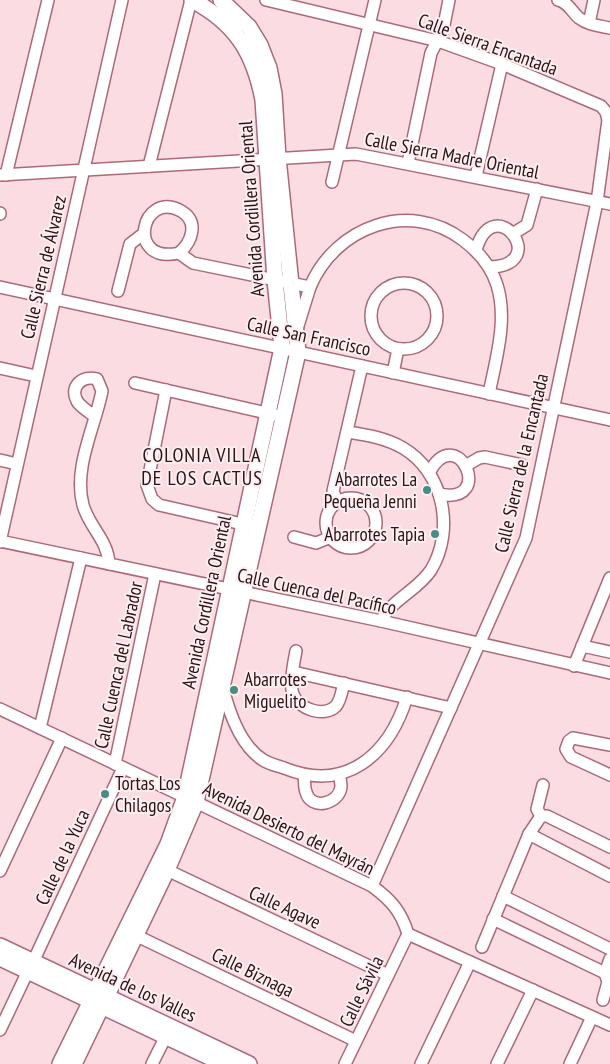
<svg xmlns="http://www.w3.org/2000/svg" width="610" height="1064" viewBox="0 0 610 1064" font-family="'PT Sans Narrow',sans-serif">
  <rect width="100%" height="100%" fill="#fadce2"/>
  <g fill="none" stroke-linecap="round" stroke-linejoin="round">
    <defs>
      <g id="street">
        <path d="M266,0L438,41L502,64L601,106L606,112L608,120L597,202L526,538L372,886"/>
        <path d="M558,0C569,3 571,11 579,18C588,25 600,26 610,28"/>
        <path d="M589,23L594,0"/>
        <path d="M408,163L431,53L443,30L449,0"/>
        <path d="M149,166L191,0"/>
        <path d="M0,175L356,154L610,204"/>
        <path d="M6,175L48,0"/>
        <path d="M476,176L502,64"/>
        <path d="M332,182L375,0"/>
        <path d="M0,214V213"/>
        <path d="M514,233L527,225L537,189"/>
        <path d="M476,250C494,188 553,266 489,267"/>
        <path d="M179,253C191,243 200,222 181,211C141,189 125,265 179,253L193,263L310,287C335,227 409,199 463,240C479,252 491,266 497,285C508,320 496,358 489,394"/>
        <circle cx="404" cy="316" r="33"/>
        <path d="M0,287L610,420"/>
        <path d="M118,291L130,244L143,234"/>
        <path d="M297,329L310,287"/>
        <path d="M0,368L36,376"/>
        <path d="M393,373L398,349"/>
        <path d="M135,383L275,415"/>
        <path d="M166,390L147,485L152,499L159,505L251,526"/>
        <path d="M95,417C90,412 80,407 77,401C69,386 83,375 97,379L102,391C95,427 73,468 83,505C89,527 108,540 109,564"/>
        <path d="M348,432C367,435 386,438 403,448C444,472 455,530 431,570C417,591 392,599 381,621"/>
        <path d="M0,460L17,464"/>
        <path d="M467,465L479,458L485,457L522,465"/>
        <path d="M429,473C457,419 497,506 439,494"/>
        <circle cx="351" cy="523" r="25"/>
        <path d="M337,502L333,491L362,366"/>
        <path d="M294,537L316,543L331,537"/>
        <path d="M0,541L381,621L610,673"/>
        <path d="M0,542L122,0"/>
        <path d="M582,646L610,652"/>
        <path d="M296,651C294,661 289,684 293,694C298,709 324,718 336,706C341,700 342,690 344,683"/>
        <path d="M574,666L610,578"/>
        <path d="M294,675L298,673L451,708"/>
        <path d="M223,688C229,712 241,746 263,760C269,764 278,766 284,768C346,793 389,755 407,697"/>
        <path d="M0,709L372,886C391,900 401,911 408,934"/>
        <path d="M40,728L81,558"/>
        <path d="M610,745L573,738L569,741L566,749L571,757L610,775"/>
        <path d="M115,764L155,574"/>
        <path d="M304,776C305,781 304,787 306,792C311,811 339,804 341,787C341,783 340,778 339,774"/>
        <path d="M543,785L537,809L541,816H547L610,847"/>
        <path d="M529,834L610,876"/>
        <path d="M167,870L388,975"/>
        <path d="M0,871L62,738"/>
        <path d="M503,896L610,949"/>
        <path d="M493,919L605,973"/>
        <path d="M408,934L610,1025"/>
        <path d="M135,935L356,1041"/>
        <path d="M482,947L529,834L541,816"/>
        <path d="M33,962L123,768"/>
        <path d="M605,973L610,959"/>
        <path d="M603,1000L608,982L605,973"/>
        <path d="M0,1030L28,971"/>
        <path d="M152,1064L166,1036"/>
        <path d="M345,1064L408,934"/>
        <path d="M421,1064L470,962"/>
        <path d="M497,1064L533,990"/>
        <path d="M570,1064L592,1017"/>
      </g>
      <g id="secondary">
        <path d="M0,946L249,1064"/>
        <path d="M0,958L224,1064"/>
        <path d="M60,1064L168,844L185,797L282,348L275,280L263,100C254,53 236,23 192,0"/>
        <path d="M74,1064L167,870L196,802L298,352L278,158L274,94L269,68L260,45L249,27L221,0"/>
      </g>
    </defs>
    <use href="#street" stroke="#ac6a79" stroke-width="14"/>
    <use href="#secondary" stroke="#ac6a79" stroke-width="18"/>
    <use href="#street" stroke="#fff" stroke-width="11"/>
    <use href="#secondary" stroke="#fff" stroke-width="15"/>
  </g>
  <g fill="#478d84" stroke="#fdeef0" stroke-width="2">
    <circle cx="427" cy="490" r="5"/>
    <circle cx="435" cy="534" r="5"/>
    <circle cx="234" cy="690" r="5"/>
    <circle cx="105" cy="794" r="5"/>
  </g>
  <g text-anchor="middle" stroke-width="4" stroke-linejoin="round" paint-order="stroke">
    <g font-size="19" fill="#2b1118" stroke="#fdeef0">
      <text transform="translate(488 44) rotate(20)" y="7">Calle Sierra Encantada</text>
      <text transform="translate(452 155) rotate(11)" y="7">Calle Sierra Madre Oriental</text>
      <text transform="translate(251 209) rotate(-94)" y="7">Avenida Cordillera Oriental</text>
      <text transform="translate(43 267) rotate(-77)" y="7">Calle Sierra de Álvarez</text>
      <text transform="translate(309 336) rotate(12)" y="7">Calle San Francisco</text>
      <text transform="translate(521 463) rotate(-77)" y="7">Calle Sierra de la Encantada</text>
      <text transform="translate(317 591) rotate(12)" y="7">Calle Cuenca del Pacífico</text>
      <text transform="translate(206 602) rotate(-78)" y="7">Avenida Cordillera Oriental</text>
      <text transform="translate(118 665) rotate(-78)" y="7">Calle Cuenca del Labrador</text>
      <text transform="translate(289 828) rotate(26)" y="7">Avenida Desierto del Mayrán</text>
      <text transform="translate(62 857) rotate(-65)" y="7">Calle de la Yuca</text>
      <text transform="translate(285 907) rotate(25)" y="7">Calle Agave</text>
      <text transform="translate(253 972) rotate(26)" y="7">Calle Biznaga</text>
      <text transform="translate(133 987) rotate(25)" y="7">Avenida de los Valles</text>
      <text transform="translate(361 991) rotate(-64)" y="7">Calle Sávila</text>
    </g>
    <g font-size="19" fill="#2b1118" stroke="#fdeef0" text-anchor="end">
      <text x="417" y="486">Abarrotes La<tspan x="417" dy="22">Pequeña Jenni</tspan></text>
      <text x="425" y="541">Abarrotes Tapia</text>
      <text x="244" y="686" text-anchor="start">Abarrotes<tspan x="244" dy="22">Miguelito</tspan></text>
      <text x="115" y="790" text-anchor="start">Tortas Los<tspan x="115" dy="22">Chilagos</tspan></text>
    </g>
    <g font-size="20" letter-spacing="1" fill="#2b1118" stroke="#fdeef0">
      <text x="202" y="462">COLONIA VILLA<tspan x="202" dy="23">DE LOS CACTUS</tspan></text>
    </g>
  </g>
</svg>
